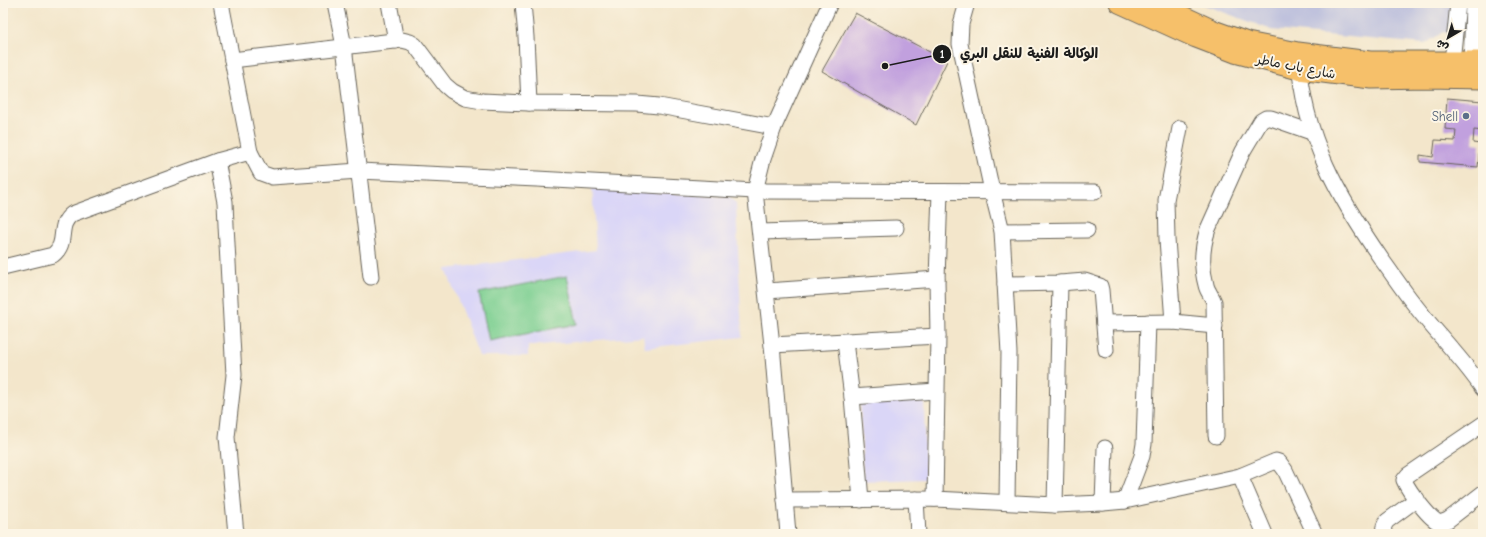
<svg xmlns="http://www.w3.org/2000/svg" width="1486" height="537" viewBox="0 0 1486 537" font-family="'Comic Neue','Playpen Sans Arabic',sans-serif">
  <rect width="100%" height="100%" fill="#fcf5e5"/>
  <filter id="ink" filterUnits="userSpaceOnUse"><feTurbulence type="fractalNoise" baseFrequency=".025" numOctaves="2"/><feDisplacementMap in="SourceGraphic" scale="8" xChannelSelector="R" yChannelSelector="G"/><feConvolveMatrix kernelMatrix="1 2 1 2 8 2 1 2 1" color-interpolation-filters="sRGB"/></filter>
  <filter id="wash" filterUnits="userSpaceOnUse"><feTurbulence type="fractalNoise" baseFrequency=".012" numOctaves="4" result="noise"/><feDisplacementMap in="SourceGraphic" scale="16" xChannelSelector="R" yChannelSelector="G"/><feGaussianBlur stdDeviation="0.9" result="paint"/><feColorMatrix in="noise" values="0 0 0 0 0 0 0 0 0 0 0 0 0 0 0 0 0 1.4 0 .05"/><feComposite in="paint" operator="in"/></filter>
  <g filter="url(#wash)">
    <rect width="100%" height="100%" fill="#f3e6cb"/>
    <g fill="#dad6f7">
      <path d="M592,188L730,197L736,204L742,337L645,348L643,336L528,346V356H479L446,269L596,250Z"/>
      <path d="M860,393L924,395L925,479L863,481Z"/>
    </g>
    <path fill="#c0c2dd" d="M1199,3H1483V35L1443,32L1425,44L1272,30Z"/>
    <path fill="#7ccf91" stroke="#4c7656" d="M567,276L577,324L489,341L479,293Z"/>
    <g id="blocks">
      <g fill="#c1a0de">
        <path d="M855,13L947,61L916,125L822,71Z"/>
        <path d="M1447,98L1483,101V131L1474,130L1473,143L1480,144L1478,167L1420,162V155L1433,157L1435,140L1455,141L1456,130L1445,129Z"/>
      </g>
    </g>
  </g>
  <g filter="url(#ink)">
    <use href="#blocks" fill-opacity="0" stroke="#676359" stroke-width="1"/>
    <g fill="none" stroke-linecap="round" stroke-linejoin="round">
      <defs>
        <g id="minor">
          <path d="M335,3L344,46L371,277"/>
          <path d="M389,3L396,41"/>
          <path d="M523,3L526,37L529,103"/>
          <path d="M967,3L961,24L960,44L992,191L1002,231L1009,353L1007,502"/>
          <path d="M1299,59C1303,136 1339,198 1382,260C1393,275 1403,290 1414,304C1436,333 1463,359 1483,389"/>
          <path d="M232,60L402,40L410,42L415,45L445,85L452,91L465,98L482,101L529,103L637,104L659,106L774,127"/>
          <path d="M1451,72L1458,3"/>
          <path d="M1471,72L1473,3"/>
          <path d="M250,152L261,173L272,177L359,171L537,179L755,191L1095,192"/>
          <path d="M217,161L225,202L226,225L234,375L227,437L236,534"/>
          <path d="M1002,231L1087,230"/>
          <path d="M760,232L896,228"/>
          <path d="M3,267L53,255C69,242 56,226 72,214L217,161L250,152L221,3"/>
          <path d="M1005,284L1060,283L1085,281L1100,286L1101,290L1106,350"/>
          <path d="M767,291L937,279"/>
          <path d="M1173,322L1167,239L1166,200L1180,128"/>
          <path d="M1104,323L1173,322L1215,326"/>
          <path d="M845,342L852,397L861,500"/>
          <path d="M772,345L938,336"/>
          <path d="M852,397L936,391"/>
          <path d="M1483,424L1408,475L1404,480C1408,490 1430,520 1440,523L1448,520L1483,493"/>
          <path d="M1216,436L1214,302C1212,296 1207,291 1206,285C1201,267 1202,247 1208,229L1243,151L1261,121L1266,118H1271L1311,132"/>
          <path d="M1240,476L1265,534"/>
          <path d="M916,499L918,534"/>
          <path d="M935,499L938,336L937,279L940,192"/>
          <path d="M785,500L935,499L1055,505L1103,503L1125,501L1240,476L1276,461L1279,462L1285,470L1315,534"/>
          <path d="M1125,501L1142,456L1144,444L1148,322"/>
          <path d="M1103,503L1105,448"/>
          <path d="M1055,505L1060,283"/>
          <path d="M788,534L772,345L755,191L763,159L774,127L830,3"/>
          <path d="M1385,534C1382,529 1384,525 1387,521L1417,499"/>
        </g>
        <g id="major">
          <path d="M1119,3L1196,38L1235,53L1299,70L1371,79L1426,78L1483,79"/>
          <path d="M1155,3L1216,31L1247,42L1298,52L1370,61H1483"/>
        </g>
      </defs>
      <use href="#minor" stroke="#676359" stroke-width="17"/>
      <use href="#major" stroke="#676359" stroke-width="21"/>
      <use href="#minor" stroke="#fff" stroke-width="15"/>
      <use href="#major" stroke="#f6c06b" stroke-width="19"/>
    </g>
  </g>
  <circle fill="#5c6f8a" stroke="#fcf5e5" stroke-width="1.5" cx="1466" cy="116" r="4"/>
  <g text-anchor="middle" stroke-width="4" stroke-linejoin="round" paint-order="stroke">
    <g font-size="13" fill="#1c1c1c" stroke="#fcf5e5">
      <text transform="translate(1296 66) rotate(11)" y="5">شارع باب ماطر</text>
    </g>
    <g font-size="13" fill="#4e5e75" stroke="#fcf5e5" text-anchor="end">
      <text x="1458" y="121">Shell</text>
    </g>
  </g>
  <path fill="none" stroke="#1c1c1c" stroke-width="1.5" d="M885 66L942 54"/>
  <g fill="#1c1c1c" stroke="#fcf5e5" stroke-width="1.5">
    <circle cx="885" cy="66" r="4"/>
    <circle cx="942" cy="54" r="10"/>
  </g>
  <g font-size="12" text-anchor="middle" font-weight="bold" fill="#fff">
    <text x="942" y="58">1</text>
  </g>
  <g font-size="14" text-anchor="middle" font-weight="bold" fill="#1c1c1c" stroke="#fcf5e5" stroke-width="4" stroke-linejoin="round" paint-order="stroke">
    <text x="1029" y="58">الوكالة الفنية للنقل البري</text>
  </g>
  <rect width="1486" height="537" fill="none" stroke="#fcf5e5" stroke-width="16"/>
  <g transform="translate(1448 38) rotate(218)" stroke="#fcf5e5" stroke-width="3" paint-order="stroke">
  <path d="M0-3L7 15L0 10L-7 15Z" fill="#1c1c1c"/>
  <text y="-6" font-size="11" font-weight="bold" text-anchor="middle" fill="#1c1c1c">ش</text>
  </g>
</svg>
